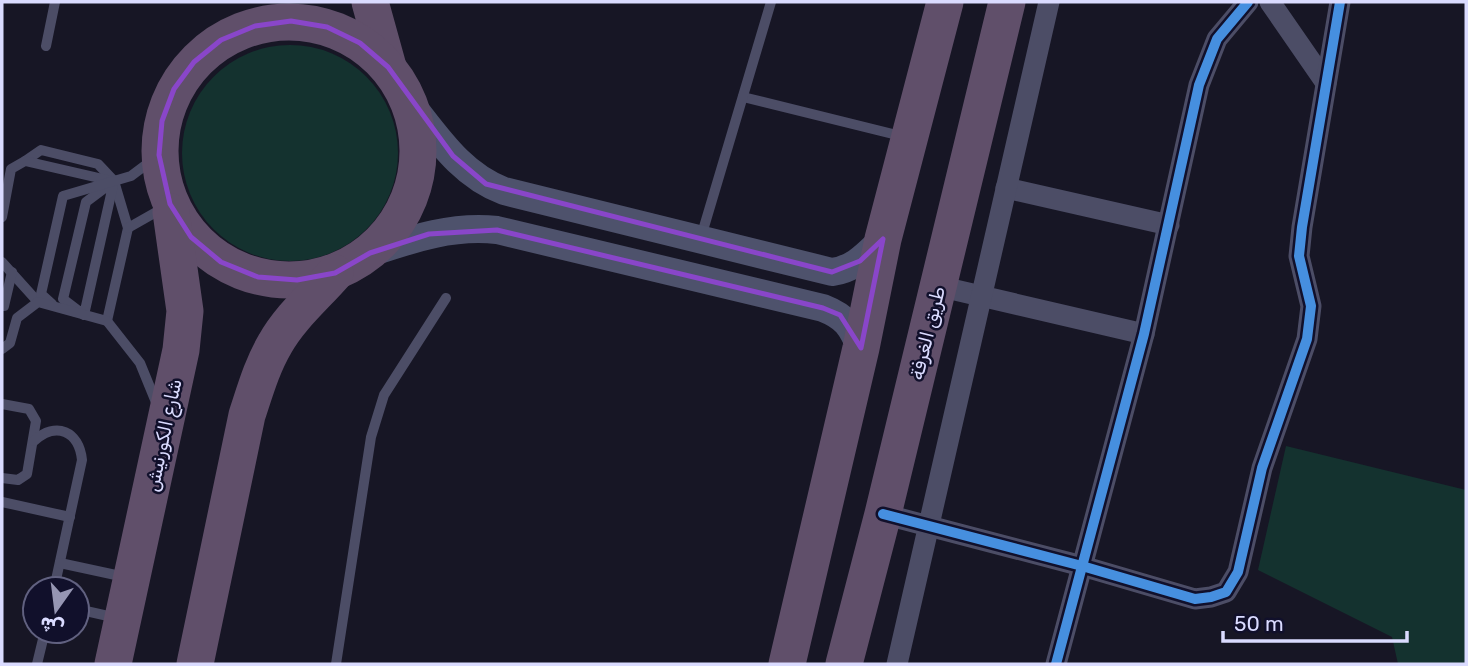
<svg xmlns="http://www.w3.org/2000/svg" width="1468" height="666" viewBox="0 0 1468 666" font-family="Rubik,'Noto Naskh Arabic',sans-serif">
  <rect width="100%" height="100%" fill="#171625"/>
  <g fill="#14322f">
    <circle cx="290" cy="153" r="108"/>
    <path d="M1286,446L1466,490V664H1398L1392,637L1258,570Z"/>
  </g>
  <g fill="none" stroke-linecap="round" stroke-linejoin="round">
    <g stroke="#4c4d66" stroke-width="10">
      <path d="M46,46L55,2"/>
      <path d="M743,97L905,137"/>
      <path d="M25,161L41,150L98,164L114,181L128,228L107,321"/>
      <path d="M114,181L84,315L63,299L86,202Z"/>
      <path d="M2,217L11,169L25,161L112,181"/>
      <path d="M128,228L165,207"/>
      <path d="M701,237L771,2"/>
      <path d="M2,262L38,302"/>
      <path d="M52,304L41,294L63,196L131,176L159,155"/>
      <path d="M2,306H4L12,272"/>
      <path d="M2,349L10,343L17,318L38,302L107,321L140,363L158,407"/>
      <path d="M2,404L29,409L36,421L27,474L18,480L2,478"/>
      <path d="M34,441C56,421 79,431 82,460L54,589"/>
      <path d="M2,502L70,517"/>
      <path d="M60,563L125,577"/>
      <path d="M77,609L117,618"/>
      <path d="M37,664L45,631"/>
      <path d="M336,664L371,437L384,395L446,298"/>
    </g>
    <g stroke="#4c4d66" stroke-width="21">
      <path d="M1270,2L1326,83"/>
      <path d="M1006,188L1169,225"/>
      <path d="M938,286L1144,334"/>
      <path d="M883,514L1082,566L1195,599L1211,597L1226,592L1238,572L1262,468L1307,339L1311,306L1299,256L1302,227L1340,2"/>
      <path d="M897,664L1049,2"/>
      <path d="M1056,664L1144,334L1199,85L1217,39L1248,2"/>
    </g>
    <g stroke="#4e526c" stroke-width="28">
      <path d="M409,102C437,137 461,175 504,191L832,272C855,269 867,254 883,239"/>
      <path d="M370,253C412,239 452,225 497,230L823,308C846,317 851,326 861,348"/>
    </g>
    <g stroke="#604f6a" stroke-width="37">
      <path d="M370,2L388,67"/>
      <circle cx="289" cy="151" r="129"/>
      <path d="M113,664L181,350L185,311L171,212"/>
      <path d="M195,664L247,415C255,391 262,366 275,344C290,317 315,296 335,273"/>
      <path d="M787,664L861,348L883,239L945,2"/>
      <path d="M844,664L883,514L1007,2"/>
    </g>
    <defs>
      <g id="cycleway">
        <path d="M883,514L1082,566L1195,599L1211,597L1226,592L1238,572L1262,468L1307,339L1311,306L1299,256L1302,227L1340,2"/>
        <path d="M1056,664L1144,334L1199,85L1217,39L1248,2"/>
      </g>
    </defs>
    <use href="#cycleway" stroke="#11102b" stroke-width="15"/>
    <use href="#cycleway" stroke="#468fdf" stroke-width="10"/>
  </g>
  <path fill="none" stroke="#8946c9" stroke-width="5" stroke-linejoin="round" d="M291,21L327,27L360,43L388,67L453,156L486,184L832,272L860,261L883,239L861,348L840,315L823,308L497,230L429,234L370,253L335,273L297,280L258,277L221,262L191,237L170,204L159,155L162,121L174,89L194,62L221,40L255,26Z"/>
  <g text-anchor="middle" stroke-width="5" stroke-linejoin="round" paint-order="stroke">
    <g font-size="19" fill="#dadbff" stroke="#11102b">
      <text transform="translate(927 333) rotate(-76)" y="7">طريق الغرفة</text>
      <text transform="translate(163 435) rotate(-78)" y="7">شارع الكورنيش</text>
    </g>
  </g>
  <rect width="1468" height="666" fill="none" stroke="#dadbff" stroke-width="7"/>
  <g transform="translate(56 610) rotate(194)"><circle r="33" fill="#11102b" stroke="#616180" stroke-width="2"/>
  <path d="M0-5L12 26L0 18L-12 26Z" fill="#9696b3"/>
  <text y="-10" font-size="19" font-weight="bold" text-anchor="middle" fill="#dadbff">ش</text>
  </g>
  <path d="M1223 631v10h184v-10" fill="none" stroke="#dadbff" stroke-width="3.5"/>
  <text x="1234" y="631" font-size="21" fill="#dadbff" stroke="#11102b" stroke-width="5" paint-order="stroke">50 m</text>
</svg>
